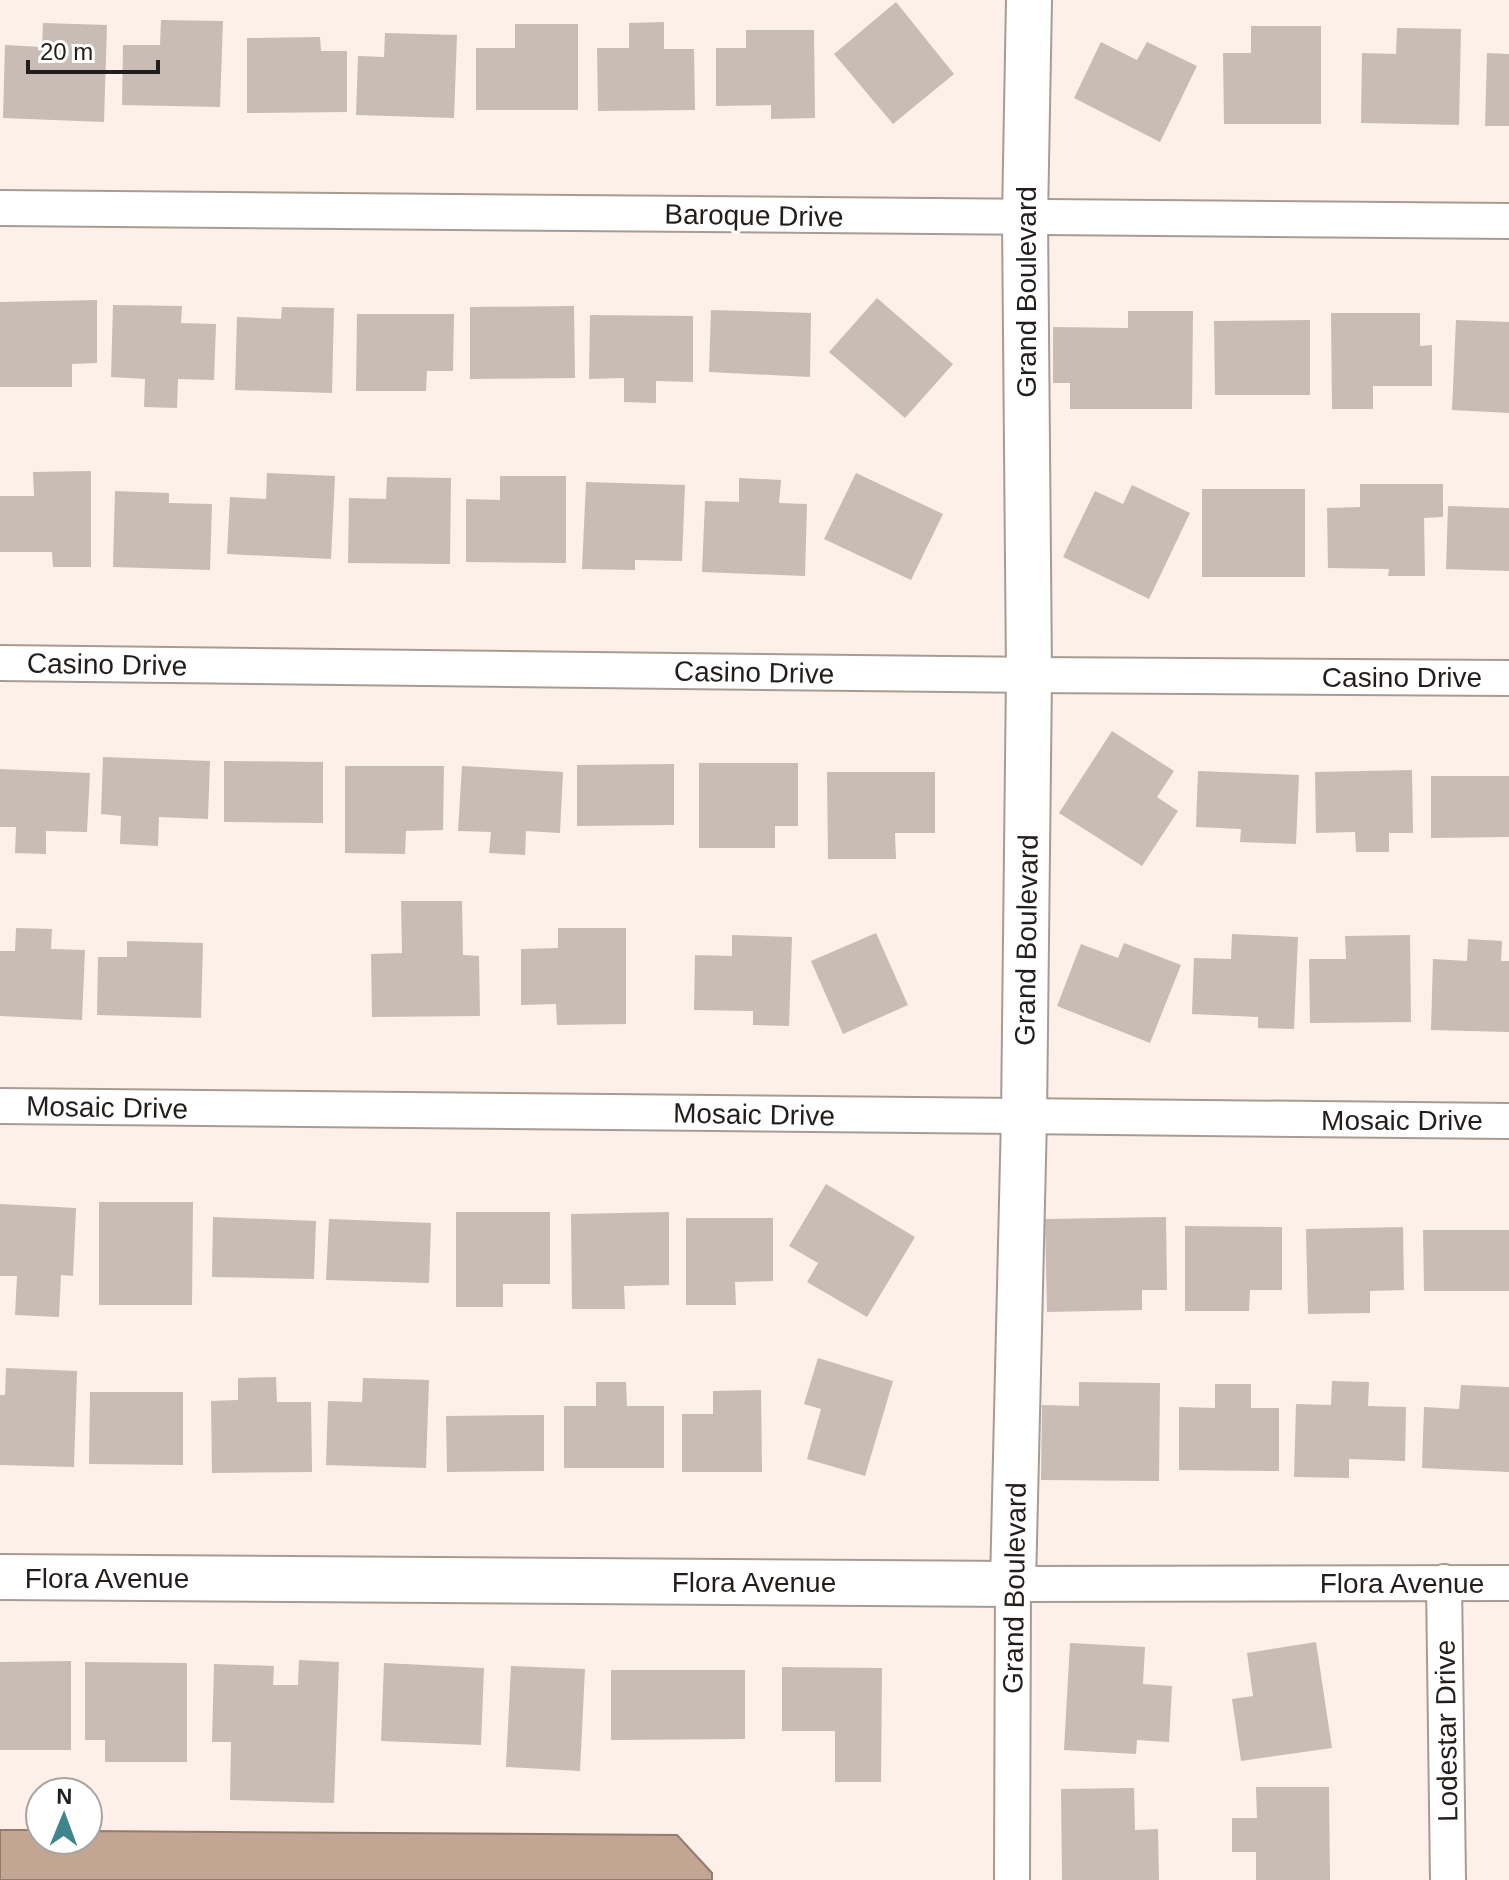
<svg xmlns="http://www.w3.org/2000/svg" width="1509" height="1880" viewBox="0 0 1509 1880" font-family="Helvetica,sans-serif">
  <rect width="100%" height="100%" fill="#fcf0e8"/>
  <path fill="#c2a592" stroke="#927c6e" stroke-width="2" d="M0,1830H40V1840H88V1831L677,1835L712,1873V1880H0Z"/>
  <g fill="#c8bcb4">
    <path d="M896,2L954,74L893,124L834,54Z"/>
    <path d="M161,20L223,21L220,107L122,105L123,45H160Z"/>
    <path d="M664,22V49H694L695,110L598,111L597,48H629V23Z"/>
    <path d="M43,23L107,25L104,122L3,118L5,45L42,47Z"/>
    <path d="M515,24H578V110H476V48H515Z"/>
    <path d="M1251,26H1321V124H1224L1223,53H1251Z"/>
    <path d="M1397,28L1461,29L1459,125L1361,123L1362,53L1396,54Z"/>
    <path d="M746,30H814L815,118L771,119V105L716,106V48H746Z"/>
    <path d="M385,33L457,35L454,118L356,115L358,56L384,57Z"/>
    <path d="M320,37L321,51H347V112L247,113V38Z"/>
    <path d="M1101,42L1137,60L1147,42L1197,66L1160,142L1074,98Z"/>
    <path d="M1487,53L1509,54V126H1485Z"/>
    <path d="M877,298L953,364L905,418L829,352Z"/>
    <path d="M97,300V363L72,364V387H0V302Z"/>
    <path d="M113,305L182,306L181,323L216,324L214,380L178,379L177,408L144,407L145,379L111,377Z"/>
    <path d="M574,306L575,378L470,379V307Z"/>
    <path d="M282,307L334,308L332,393L235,390L237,317L281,319Z"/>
    <path d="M711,310L811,313L810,377L709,372Z"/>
    <path d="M1128,311H1193L1192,409H1070V383H1053V327L1128,328Z"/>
    <path d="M1331,313H1420V346L1432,345V386H1373V409H1332Z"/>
    <path d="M357,314H454L453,371H427L426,391H356Z"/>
    <path d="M590,315L693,316V382L656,381V403L624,402V378L589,379Z"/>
    <path d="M1310,320V395H1215L1214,321Z"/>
    <path d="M1456,320L1509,322V413L1452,410Z"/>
    <path d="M91,471V567H53L52,552H0V496H34L33,472Z"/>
    <path d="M267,473L335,476L331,559L227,554L230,497L266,499Z"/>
    <path d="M856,473L943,514L911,580L824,539Z"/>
    <path d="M500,476H566V563L466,562V499L500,500Z"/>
    <path d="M387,477L451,478L450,564L348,563L349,498L386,499Z"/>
    <path d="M739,478L781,480L779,503L807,504L805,576L702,572L705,501L739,502Z"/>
    <path d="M586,482L685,485L682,561L635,560V570L582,569Z"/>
    <path d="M1360,484H1443V517L1424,518L1425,576H1388L1389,569L1328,568L1327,508L1360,507Z"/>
    <path d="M1132,485L1190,513L1149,599L1063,557L1095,491L1123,504Z"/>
    <rect x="1202" y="489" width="103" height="88"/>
    <path d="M115,491L169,493V503L212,504L210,570L113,567Z"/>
    <path d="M1448,506L1509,508V571L1446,569Z"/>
    <path d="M1112,731L1174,771L1157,797L1178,811L1142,866L1059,813Z"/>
    <path d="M103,757L210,761L208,819L159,817L158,846L120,844L121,816L101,814Z"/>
    <path d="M224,761L323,762V823L224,822Z"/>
    <path d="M699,763H798V826H775V848H699Z"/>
    <path d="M674,764V825L577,826V765Z"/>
    <path d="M345,766H444L443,830L406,831L405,854L345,853Z"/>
    <path d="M462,766L563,772L560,833L526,831L525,855L489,853L491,832L458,831Z"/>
    <path d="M0,769L90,773L87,832L46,831V854L15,853L16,827H0Z"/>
    <path d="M1412,770L1413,833H1389V852H1356L1355,832L1316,833L1315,772Z"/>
    <path d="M1198,771L1299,775L1296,844L1240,842L1241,829L1196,827Z"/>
    <path d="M827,772H935V833H895L896,859H828Z"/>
    <path d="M1431,776H1509V837L1431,838Z"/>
    <path d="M401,901H462L463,955L479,956L480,1016L372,1017L371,954L402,953Z"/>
    <path d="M16,928L52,929L51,949L85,950L82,1020L0,1016V951H15Z"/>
    <path d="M558,928H626V1024L557,1025L556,1004L521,1005V949L558,948Z"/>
    <path d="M876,933L908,1005L843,1034L811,961Z"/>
    <path d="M1232,934L1298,937L1294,1029L1258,1028V1017L1192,1014L1194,958L1231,959Z"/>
    <path d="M732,935L792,937L789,1026L753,1025V1011L694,1010L695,955L732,956Z"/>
    <path d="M1410,935L1411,1022L1310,1023L1309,959H1346L1345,936Z"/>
    <path d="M1468,939L1502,941L1501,961H1509V1032L1431,1030L1433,959L1467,961Z"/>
    <path d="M127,941L203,943L201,1018L97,1015L98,957H127Z"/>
    <path d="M1124,943L1181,965L1150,1043L1057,1006L1081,944L1118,958Z"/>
    <path d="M826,1184L915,1237L867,1317L807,1282L818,1263L789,1246Z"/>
    <path d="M99,1202H193L192,1305H99Z"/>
    <path d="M0,1204L76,1208L73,1276L61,1275L59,1317L15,1315L17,1276H0Z"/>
    <path d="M456,1212H550V1284H503V1307H456Z"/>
    <path d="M669,1212V1285L624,1286L625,1309H572L571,1214Z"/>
    <path d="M213,1217L316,1221L314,1279L212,1277Z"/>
    <path d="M1166,1217L1167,1290H1142V1310L1047,1312L1045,1219Z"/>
    <path d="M686,1218H773V1281L735,1282L736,1305H686Z"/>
    <path d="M329,1219L431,1223L429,1283L326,1280Z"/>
    <path d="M1185,1226L1282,1227V1290H1250L1249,1311H1185Z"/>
    <path d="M1403,1227L1404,1290L1370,1291V1313L1308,1314L1306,1229Z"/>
    <path d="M1423,1230H1509V1291H1424Z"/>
    <path d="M818,1358L893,1381L865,1476L807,1459L821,1409L804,1404Z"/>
    <path d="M6,1368L77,1371L74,1467L0,1465V1395H5Z"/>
    <path d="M276,1377L277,1402H311L312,1472L212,1473L211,1401L238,1400V1378Z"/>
    <path d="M363,1378L429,1380L426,1468L326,1465L328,1401L362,1402Z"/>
    <path d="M1332,1381L1369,1382L1368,1406L1406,1407L1405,1461L1349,1459V1478L1294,1477L1296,1404L1331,1405Z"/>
    <path d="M596,1382H626L627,1406H664V1468H564V1406H596Z"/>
    <path d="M1079,1382L1160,1383L1159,1481L1041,1480L1042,1405L1079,1406Z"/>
    <path d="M1215,1384H1251V1408H1279V1471L1179,1470V1407L1215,1408Z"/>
    <path d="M1461,1385L1509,1387V1472L1422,1468L1424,1407L1459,1409Z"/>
    <path d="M761,1390L762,1472H682V1414H713V1391Z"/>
    <path d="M90,1392H183V1465L89,1464Z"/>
    <path d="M544,1415V1471L447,1472L446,1416Z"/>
    <path d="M1316,1642L1332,1748L1241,1761L1232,1699L1253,1696L1247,1653Z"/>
    <path d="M1070,1643L1145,1647L1143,1684L1172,1686L1169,1742L1137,1740L1136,1754L1064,1750Z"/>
    <path d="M299,1660L339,1662L334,1803L230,1800L231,1742H212L214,1664L274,1666L273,1685H298Z"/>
    <path d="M71,1661V1750H0V1662Z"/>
    <path d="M85,1662L187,1663V1762H105V1740H85Z"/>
    <path d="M384,1663L484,1668L481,1745L381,1741Z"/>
    <path d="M511,1666L585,1669L580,1771L506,1767Z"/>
    <path d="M782,1667L882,1668L881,1782H835V1731H782Z"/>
    <path d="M611,1670H745V1739L611,1740Z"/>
    <path d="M1256,1787H1329L1330,1880H1256V1852H1232V1818H1257Z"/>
    <path d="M1134,1788L1135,1830L1158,1829L1159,1880H1062L1061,1789Z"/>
  </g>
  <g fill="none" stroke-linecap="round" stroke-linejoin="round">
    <defs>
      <g id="street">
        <path d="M0,208L1509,221"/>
        <path d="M0,663L1029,675L1509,678"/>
        <path d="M0,1106L1509,1121"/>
        <path d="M1444,1582L1448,1880"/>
        <path d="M1012,1880L1013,1584L1509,1583"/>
      </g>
      <path id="secondary" d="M0,1577L1013,1584L1024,1117L1029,675L1025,218L1029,0"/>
    </defs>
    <use href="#street" stroke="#a79c94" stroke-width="38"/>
    <use href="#secondary" stroke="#a79c94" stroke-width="48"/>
    <use href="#street" stroke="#fff" stroke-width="34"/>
    <use href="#secondary" stroke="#fff" stroke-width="44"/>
  </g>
  <g text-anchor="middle" stroke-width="7" stroke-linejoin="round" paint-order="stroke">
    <g font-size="28" fill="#231e1b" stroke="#fff">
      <text transform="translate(754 215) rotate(1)" y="10">Baroque Drive</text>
      <text transform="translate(1026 292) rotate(-90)" y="10">Grand Boulevard</text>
      <text transform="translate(107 664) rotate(1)" y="10">Casino Drive</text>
      <text transform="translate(754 672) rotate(1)" y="10">Casino Drive</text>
      <text x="1402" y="687">Casino Drive</text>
      <text transform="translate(1026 940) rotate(-89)" y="10">Grand Boulevard</text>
      <text transform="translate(107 1107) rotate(1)" y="10">Mosaic Drive</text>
      <text transform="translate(754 1114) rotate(1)" y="10">Mosaic Drive</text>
      <text x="1402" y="1130">Mosaic Drive</text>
      <text x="107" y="1588">Flora Avenue</text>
      <text x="754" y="1592">Flora Avenue</text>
      <text x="1402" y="1593">Flora Avenue</text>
      <text transform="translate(1014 1588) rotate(-89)" y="10">Grand Boulevard</text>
      <text transform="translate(1446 1731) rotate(-91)" y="10">Lodestar Drive</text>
    </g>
  </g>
  <g transform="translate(64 1816) rotate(1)"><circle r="38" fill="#ffffff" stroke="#a7a5a4" stroke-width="2"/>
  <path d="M0-6L14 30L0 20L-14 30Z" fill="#3e858e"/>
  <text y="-12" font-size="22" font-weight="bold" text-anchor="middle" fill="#231e1b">N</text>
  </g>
  <path d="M28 60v12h130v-12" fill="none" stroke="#231e1b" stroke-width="4"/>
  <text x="40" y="60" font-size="24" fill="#231e1b" stroke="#ffffff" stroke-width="6" paint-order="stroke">20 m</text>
</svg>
